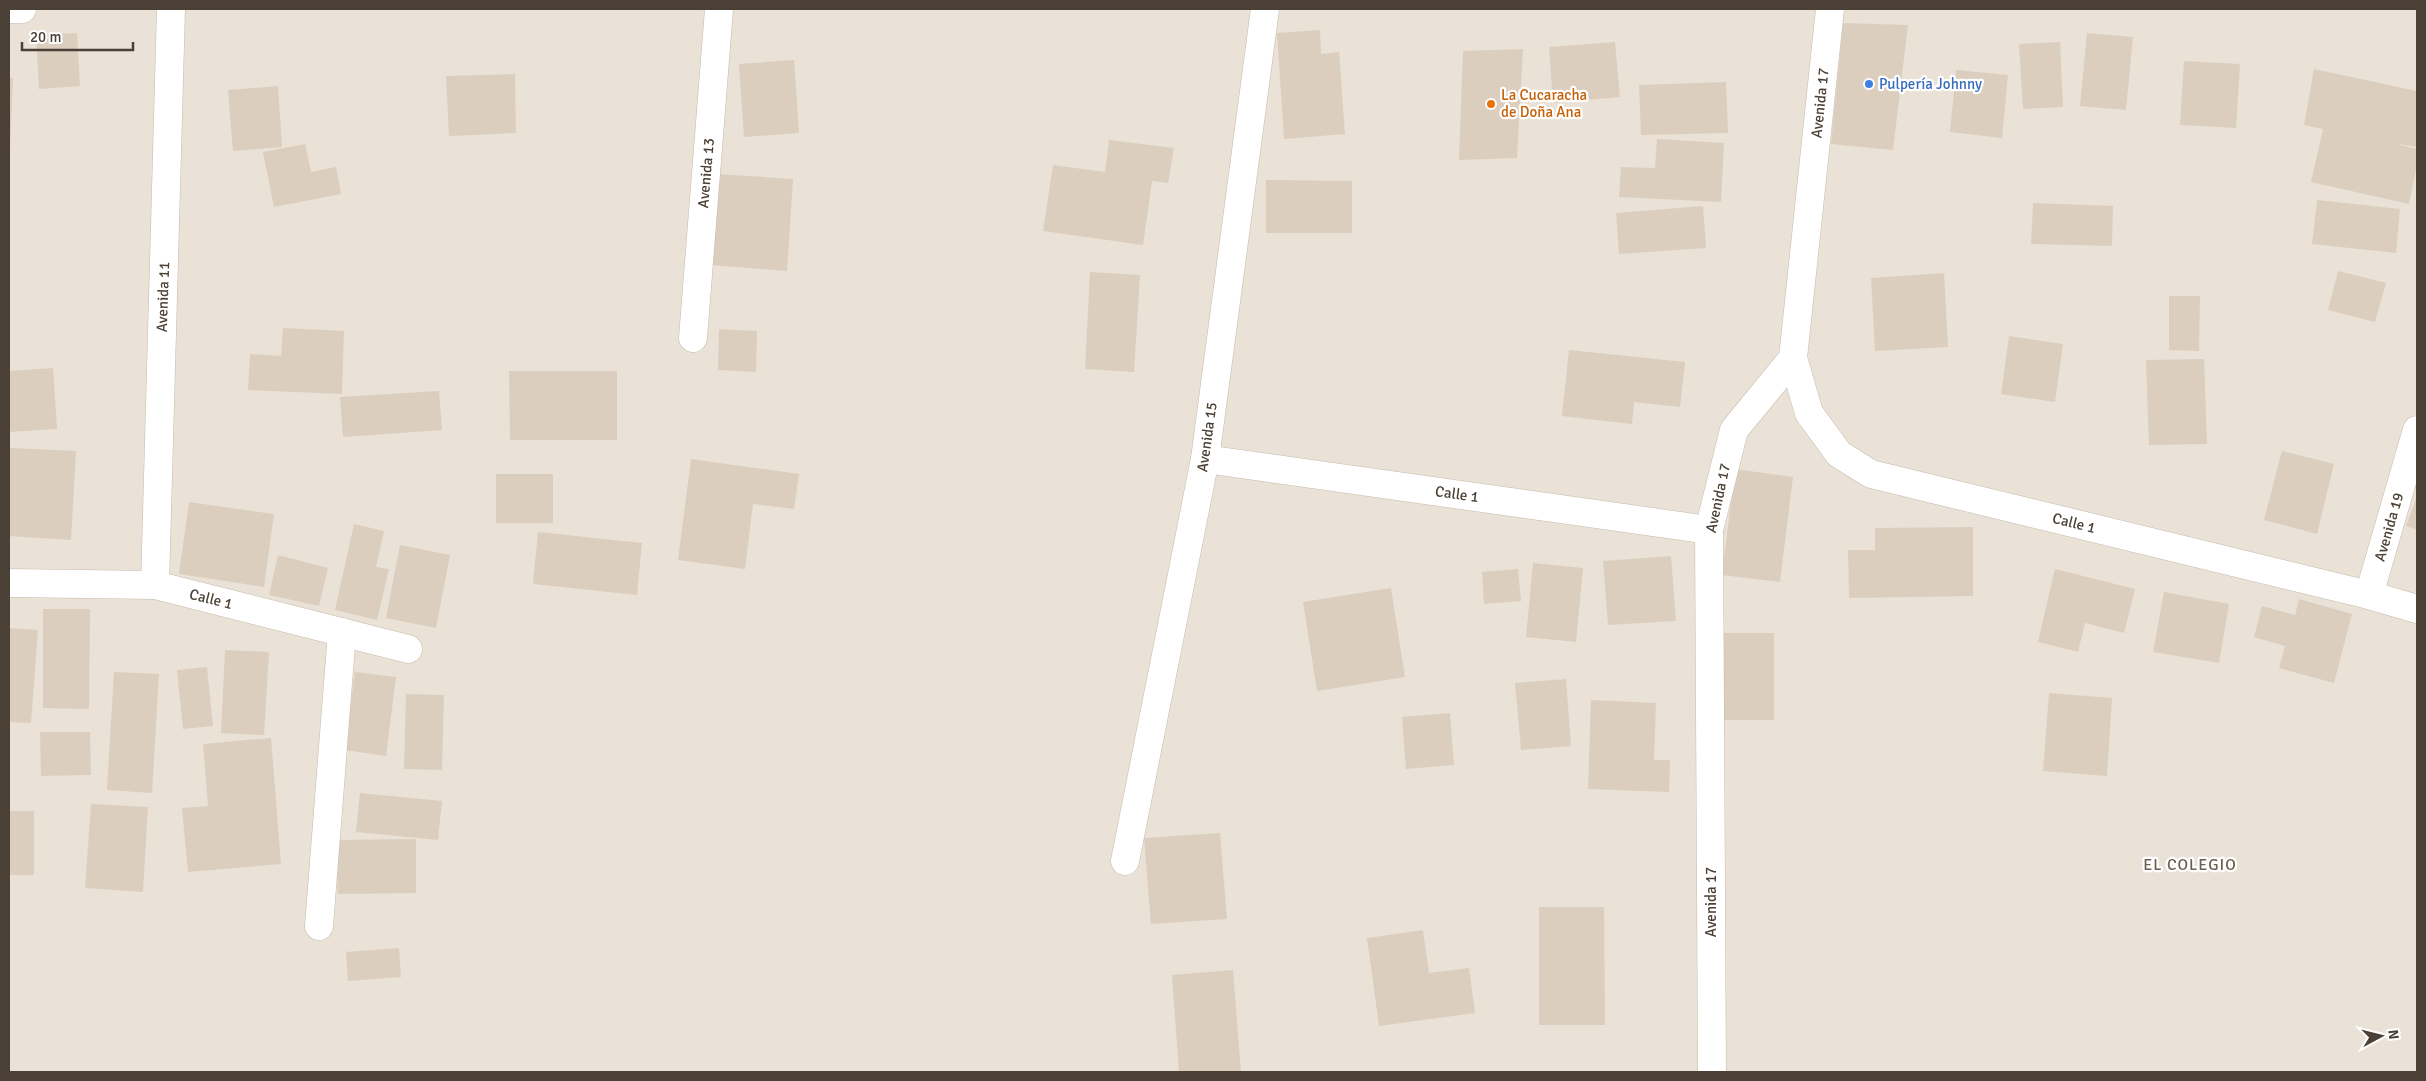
<svg xmlns="http://www.w3.org/2000/svg" width="2426" height="1081" viewBox="0 0 2426 1081" font-family="Signika,sans-serif">
  <rect width="100%" height="100%" fill="#f5f0e8"/>
  <rect fill="#eae2d6" x="9" y="9" width="2408" height="1063"/>
  <g fill="#dbcebf">
    <path d="M1843,23L1908,25L1893,150L1831,144Z"/>
    <path d="M1320,30L1321,54L1339,52L1345,134L1284,139L1277,33Z"/>
    <path d="M77,33L80,86L39,89L36,35Z"/>
    <path d="M2087,33L2133,37L2126,110L2080,106Z"/>
    <path d="M1615,42L1620,97L1553,103L1549,47Z"/>
    <path d="M2060,42L2063,107L2023,109L2019,44Z"/>
    <path d="M1523,49L1517,158L1459,160L1463,51Z"/>
    <path d="M794,60L799,133L744,137L739,64Z"/>
    <path d="M2184,61L2240,64L2236,128L2180,125Z"/>
    <path d="M2314,69L2417,91V147L2393,143L2417,149V164L2409,204L2311,182L2323,129L2304,125Z"/>
    <path d="M1956,70L2008,75L2002,138L1950,132Z"/>
    <path d="M515,74L516,133L449,136L446,76Z"/>
    <path d="M9,78H13L10,151H9Z"/>
    <path d="M1726,82L1728,133L1641,135L1639,85Z"/>
    <path d="M278,86L282,147L233,151L228,90Z"/>
    <path d="M1657,139L1724,143L1721,202L1619,197L1621,167L1655,168Z"/>
    <path d="M1109,140L1174,148L1168,183L1152,181L1143,245L1043,231L1053,165L1105,172Z"/>
    <path d="M305,144L311,172L336,167L341,194L274,207L263,152Z"/>
    <path d="M717,174L793,179L787,271L710,265Z"/>
    <path d="M1266,180L1352,181V233H1266Z"/>
    <path d="M2317,200L2400,209L2396,253L2312,244Z"/>
    <path d="M2033,203L2113,206L2112,246L2031,244Z"/>
    <path d="M1703,206L1706,248L1619,254L1616,213Z"/>
    <path d="M2338,271L2386,283L2375,322L2328,310Z"/>
    <path d="M1090,272L1140,275L1134,372L1085,369Z"/>
    <path d="M1944,273L1948,347L1875,351L1871,278Z"/>
    <path d="M2169,296H2200L2199,351L2169,350Z"/>
    <path d="M283,328L344,331L342,394L248,390L250,354L281,356Z"/>
    <path d="M719,329L757,331L756,372L718,370Z"/>
    <path d="M2009,336L2063,344L2055,402L2001,394Z"/>
    <path d="M1569,350L1685,362L1680,407L1634,402L1632,424L1562,416Z"/>
    <path d="M2204,359L2207,444L2149,445L2146,360Z"/>
    <path d="M53,368L57,429L9,432V371Z"/>
    <path d="M509,371H617V440H510Z"/>
    <path d="M439,391L442,430L343,437L340,397Z"/>
    <path d="M9,448L76,451L71,540L9,536Z"/>
    <path d="M2282,451L2334,464L2317,534L2264,520Z"/>
    <path d="M691,459L799,474L794,509L753,504L745,569L678,560Z"/>
    <path d="M1735,469L1793,477L1780,582L1722,575Z"/>
    <rect x="496" y="474" width="57" height="49"/>
    <path d="M2417,496V530L2406,526Z"/>
    <path d="M189,502L274,514L264,587L179,574Z"/>
    <path d="M354,524L384,531L376,567L389,569L377,620L335,610Z"/>
    <path d="M1973,527V596L1849,598L1848,550H1875V528Z"/>
    <path d="M538,532L642,543L637,595L533,584Z"/>
    <path d="M400,545L450,555L436,628L386,618Z"/>
    <path d="M278,555L328,568L319,606L269,595Z"/>
    <path d="M1671,556L1676,621L1608,625L1603,561Z"/>
    <path d="M1533,563L1583,568L1576,642L1526,637Z"/>
    <path d="M1518,569L1521,601L1484,604L1482,572Z"/>
    <path d="M2055,569L2135,589L2124,633L2085,623L2078,652L2038,642Z"/>
    <path d="M1391,588L1405,677L1317,691L1303,602Z"/>
    <path d="M2164,592L2229,604L2219,663L2153,652Z"/>
    <path d="M2299,599L2352,614L2334,683L2279,668L2285,646L2254,637L2262,606L2295,615Z"/>
    <path d="M43,609H90L89,709L43,708Z"/>
    <path d="M9,628L38,630L31,723L9,722Z"/>
    <rect x="1720" y="633" width="54" height="87"/>
    <path d="M225,650L269,652L264,735L221,733Z"/>
    <path d="M207,667L213,726L183,729L177,670Z"/>
    <path d="M114,672L159,674L152,793L107,790Z"/>
    <path d="M355,672L396,677L386,756L345,750Z"/>
    <path d="M1566,679L1571,746L1521,750L1515,683Z"/>
    <path d="M2049,693L2112,698L2107,776L2043,771Z"/>
    <path d="M406,694L444,695L442,770L404,769Z"/>
    <path d="M1591,700L1656,703L1654,760H1670L1669,792L1588,789Z"/>
    <path d="M1450,713L1454,765L1406,769L1402,717Z"/>
    <path d="M40,732H90L91,775L41,776Z"/>
    <path d="M271,738L281,864L188,872L182,808L208,806L203,744Z"/>
    <path d="M360,793L442,801L438,840L356,832Z"/>
    <path d="M91,804L148,807L143,892L85,888Z"/>
    <rect x="9" y="811" width="25" height="64"/>
    <path d="M1220,833L1227,919L1151,924L1144,838Z"/>
    <path d="M416,839V893L338,894L336,840Z"/>
    <path d="M1539,907H1604L1605,1025H1539Z"/>
    <path d="M1423,930L1429,973L1469,968L1475,1013L1379,1026L1367,938Z"/>
    <path d="M399,948L401,977L348,981L346,952Z"/>
    <path d="M1233,970L1241,1072H1179L1172,975Z"/>
  </g>
  <g fill="none" stroke-linecap="round" stroke-linejoin="round">
    <defs>
      <g id="street">
        <path d="M9,9H22"/>
        <path d="M693,338L719,9"/>
        <path d="M1793,358L1809,413L1839,454L1871,474L2369,595L2417,609"/>
        <path d="M1205,459L1709,530"/>
        <path d="M9,583L155,585L408,649"/>
        <path d="M155,585L171,9"/>
        <path d="M2369,595L2417,430"/>
        <path d="M1125,861L1205,459L1265,9"/>
        <path d="M319,926L342,632"/>
        <path d="M1712,1072L1709,530L1734,430L1793,358L1830,9"/>
      </g>
    </defs>
    <use href="#street" stroke="#c5baad" stroke-width="29"/>
    <use href="#street" stroke="#fff" stroke-width="28"/>
  </g>
  <circle fill="#3f7fe0" stroke="#fff" stroke-width="2" cx="1869" cy="84" r="5"/>
  <circle fill="#e8710a" stroke="#fff" stroke-width="2" cx="1491" cy="104" r="5"/>
  <g text-anchor="middle" stroke-width="4.5" stroke-linejoin="round" paint-order="stroke">
    <g font-size="15" fill="#366cbe" stroke="#fff" text-anchor="start">
      <text x="1879" y="89">Pulpería Johnny</text>
    </g>
    <g font-size="15" fill="#c56008" stroke="#fff" text-anchor="start">
      <text x="1501" y="100">La Cucaracha<tspan x="1501" dy="17">de Doña Ana</tspan></text>
    </g>
    <g font-size="15" fill="#4a4036" stroke="#fff">
      <text transform="translate(1820 103) rotate(-84)" y="5">Avenida 17</text>
      <text transform="translate(706 173) rotate(-85)" y="5">Avenida 13</text>
      <text transform="translate(163 297) rotate(-88)" y="5">Avenida 11</text>
      <text transform="translate(1207 437) rotate(-82)" y="5">Avenida 15</text>
      <text transform="translate(1457 494) rotate(8)" y="5">Calle 1</text>
      <text transform="translate(1718 498) rotate(-78)" y="5">Avenida 17</text>
      <text transform="translate(2074 523) rotate(14)" y="5">Calle 1</text>
      <text transform="translate(2389 527) rotate(-74)" y="5">Avenida 19</text>
      <text transform="translate(211 599) rotate(14)" y="5">Calle 1</text>
      <text transform="translate(1711 902) rotate(-90)" y="5">Avenida 17</text>
    </g>
    <g font-size="16" letter-spacing="1" fill="#6d5d4c" stroke="#fff">
      <text x="2190" y="870">EL COLEGIO</text>
    </g>
  </g>
  <rect width="2426" height="1081" fill="none" stroke="#4a4036" stroke-width="20"/>
  <g transform="translate(2381 1036) rotate(83)" stroke="#ffffff" stroke-width="4" paint-order="stroke">
  <path d="M0-4L9 19L0 12L-9 19Z" fill="#4a4036"/>
  <text y="-8" font-size="14" font-weight="bold" text-anchor="middle" fill="#4a4036">N</text>
  </g>
  <path d="M22 42v8h111v-8" fill="none" stroke="#4a4036" stroke-width="2.5"/>
  <text x="30" y="42" font-size="15" fill="#4a4036" stroke="#ffffff" stroke-width="4" paint-order="stroke">20 m</text>
</svg>
